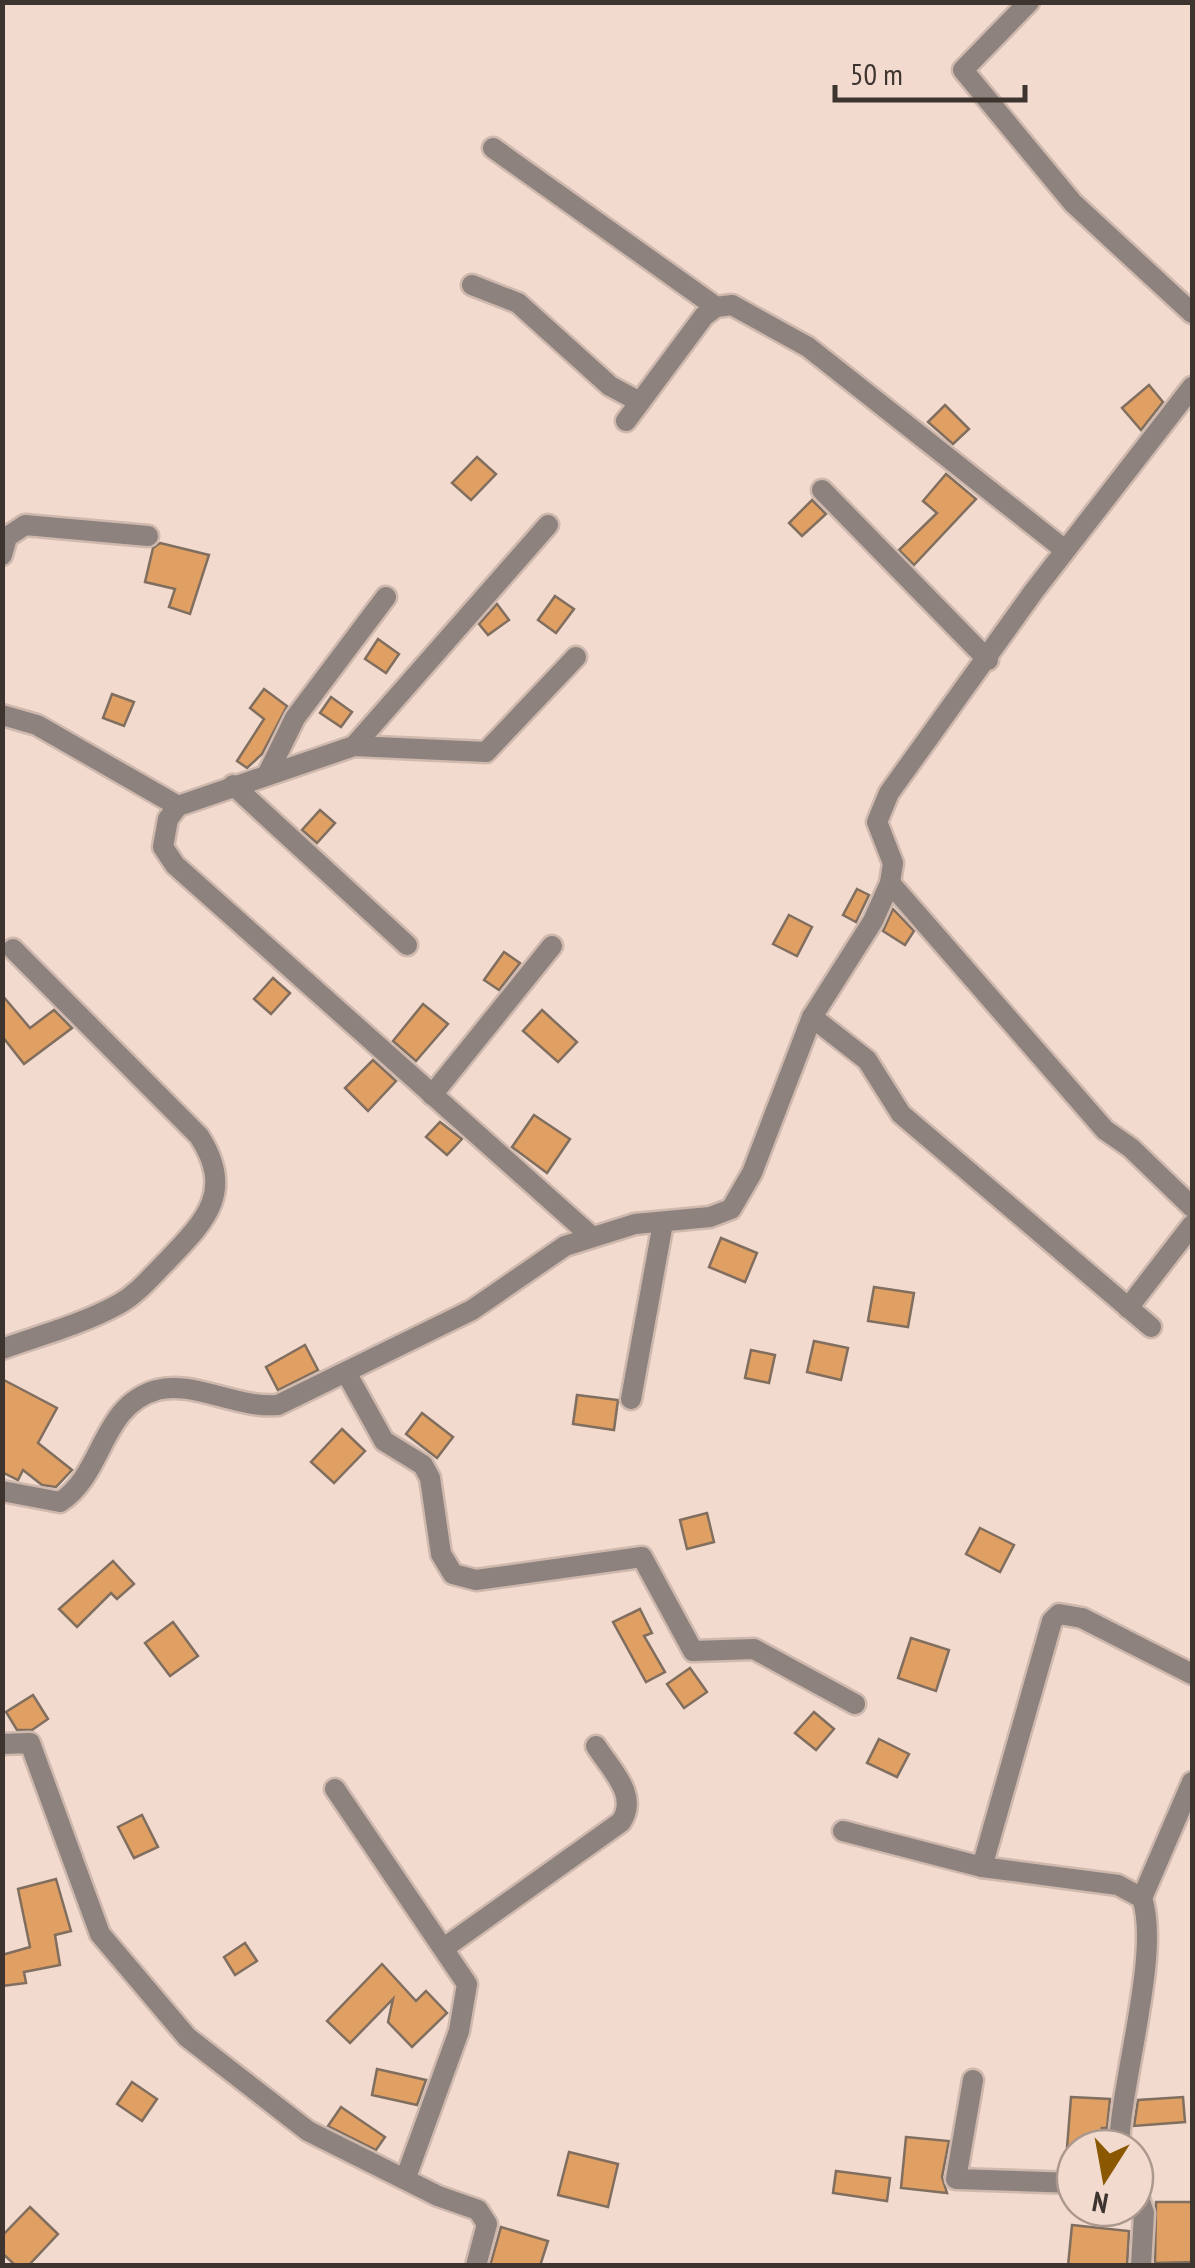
<svg xmlns="http://www.w3.org/2000/svg" width="1195" height="2268" viewBox="0 0 1195 2268" font-family="'PT Sans Narrow',sans-serif">
  <rect width="100%" height="100%" fill="#f3dace"/>
  <g fill="#e09f63" stroke="#806e5f" stroke-width="2.5">
    <path d="M1149,385L1163,402L1141,430L1122,408Z"/>
    <path d="M945,405L969,429L953,444L928,422Z"/>
    <path d="M477,457L496,474L471,500L452,483Z"/>
    <path d="M946,474L976,499L914,565L899,550L937,513L923,501Z"/>
    <path d="M812,500L826,514L802,536L789,523Z"/>
    <path d="M160,543L209,555L190,614L169,607L175,589L145,582L153,548Z"/>
    <path d="M555,596L574,609L556,633L538,620Z"/>
    <path d="M497,604L509,620L488,635L479,624Z"/>
    <path d="M378,639L399,654L386,673L365,659Z"/>
    <path d="M264,689L287,706L262,754L247,768L237,761L264,719L250,708Z"/>
    <path d="M112,694L134,702L124,726L103,718Z"/>
    <path d="M331,697L352,712L341,727L320,713Z"/>
    <path d="M320,810L335,823L317,843L302,830Z"/>
    <path d="M857,889L869,895L856,922L843,915Z"/>
    <path d="M893,909L914,931L905,945L883,931Z"/>
    <path d="M789,915L812,927L797,956L773,944Z"/>
    <path d="M504,952L520,963L499,990L484,980Z"/>
    <path d="M273,978L290,993L271,1014L254,999Z"/>
    <path d="M2,995L30,1028L54,1010L72,1028L24,1064L2,1036Z"/>
    <path d="M423,1004L448,1024L416,1061L393,1041Z"/>
    <path d="M542,1010L577,1042L558,1062L523,1031Z"/>
    <path d="M373,1060L396,1081L368,1111L345,1088Z"/>
    <path d="M534,1115L570,1139L547,1173L512,1147Z"/>
    <path d="M440,1122L462,1139L447,1155L426,1137Z"/>
    <path d="M721,1238L757,1253L745,1282L709,1267Z"/>
    <path d="M874,1287L914,1293L908,1327L868,1321Z"/>
    <path d="M814,1341L848,1348L841,1380L807,1372Z"/>
    <path d="M305,1345L318,1370L278,1390L266,1367Z"/>
    <path d="M751,1350L775,1355L769,1383L745,1378Z"/>
    <path d="M2,1379L57,1408L38,1443L72,1470L56,1487L42,1485L23,1470L18,1480L2,1472Z"/>
    <path d="M577,1395L618,1400L614,1430L573,1424Z"/>
    <path d="M422,1413L453,1437L437,1458L406,1434Z"/>
    <path d="M342,1429L365,1451L334,1483L311,1462Z"/>
    <path d="M707,1513L714,1542L687,1549L680,1520Z"/>
    <path d="M980,1528L1014,1545L1000,1572L966,1554Z"/>
    <path d="M113,1561L134,1584L117,1599L111,1593L77,1627L59,1609Z"/>
    <path d="M640,1609L652,1633L644,1636L665,1672L646,1682L613,1622Z"/>
    <path d="M173,1622L198,1656L170,1676L145,1643Z"/>
    <path d="M911,1638L949,1650L936,1691L898,1678Z"/>
    <path d="M690,1668L707,1692L684,1708L667,1684Z"/>
    <path d="M33,1695L48,1719L32,1730H17L6,1712Z"/>
    <path d="M814,1712L834,1729L816,1750L795,1733Z"/>
    <path d="M879,1739L909,1754L897,1777L867,1763Z"/>
    <path d="M142,1815L158,1847L134,1858L118,1827Z"/>
    <path d="M56,1879L71,1931L55,1935L60,1965L24,1972L26,1983L2,1986V1955L30,1947L18,1889Z"/>
    <path d="M245,1943L257,1961L235,1975L224,1957Z"/>
    <path d="M382,1964L416,2001L426,1991L447,2013L412,2047L388,2022L393,1999L350,2043L327,2021Z"/>
    <path d="M377,2069L426,2080L417,2105L372,2095Z"/>
    <path d="M132,2082L157,2099L142,2121L117,2104Z"/>
    <path d="M1071,2097L1110,2099L1107,2128H1102L1103,2148H1067Z"/>
    <path d="M1183,2097L1185,2122L1134,2126L1138,2100Z"/>
    <path d="M341,2107L385,2137L376,2150L328,2126Z"/>
    <path d="M906,2137L949,2141L942,2177L947,2193L901,2188Z"/>
    <path d="M569,2152L618,2164L608,2207L558,2195Z"/>
    <path d="M836,2171L890,2178L887,2201L833,2193Z"/>
    <path d="M1156,2202H1192V2262L1155,2263Z"/>
    <path d="M30,2207L58,2234L28,2266H16L2,2253V2236Z"/>
    <path d="M1072,2225L1129,2231L1127,2266H1068Z"/>
    <path d="M501,2227L548,2241L540,2266H490Z"/>
  </g>
  <g fill="none" stroke-linecap="round" stroke-linejoin="round">
    <defs>
      <g id="minor">
        <path d="M1029,2L963,70L1073,203L1192,313"/>
        <path d="M493,148L716,307"/>
        <path d="M472,285L518,303L610,386L640,402"/>
        <path d="M626,421L704,316L716,307L732,305L808,347L1065,550"/>
        <path d="M822,490L988,660"/>
        <path d="M548,525L354,746L178,806L168,819L163,847L175,865L590,1235"/>
        <path d="M2,555L7,537L25,525L148,536"/>
        <path d="M2,715L37,725L178,806"/>
        <path d="M354,746L486,752L576,657"/>
        <path d="M268,773L295,718L386,597"/>
        <path d="M233,785L407,945"/>
        <path d="M890,883L1105,1130L1131,1148L1192,1207"/>
        <path d="M812,1017L867,1060L901,1114L1151,1327"/>
        <path d="M432,1095L552,946"/>
        <path d="M1128,1308L1192,1225"/>
        <path d="M2,1349C41,1335 83,1324 119,1304C137,1294 150,1278 165,1263C204,1222 236,1193 199,1136L13,949"/>
        <path d="M347,1374L384,1441L423,1465L430,1478L441,1554L453,1574L476,1580L642,1557L693,1651L754,1649L855,1704"/>
        <path d="M631,1399L663,1223"/>
        <path d="M2,1744L30,1743L100,1934L187,2037L308,2131L438,2196L478,2210L487,2224L476,2266"/>
        <path d="M335,1789L467,1984L459,2031L406,2177"/>
        <path d="M843,1831L982,1867L1118,1885L1142,1898C1161,1953 1120,2083 1119,2148"/>
        <path d="M982,1867L1052,1621L1059,1614L1082,1618L1192,1674"/>
        <path d="M1142,1898L1192,1782"/>
        <path d="M444,1948L621,1822C639,1795 611,1770 596,1746"/>
        <path d="M973,2080L956,2179L1075,2183"/>
        <path d="M1135,2187L1144,2213L1141,2266"/>
      </g>
      <path id="tertiary" d="M2,1491L60,1502C104,1474 101,1405 157,1390C191,1380 239,1409 278,1405L472,1310L565,1246L635,1224L710,1217L731,1209L752,1173L812,1017L873,921L890,883L893,863L877,822L889,793L1034,591L1192,387"/>
    </defs>
    <use href="#minor" stroke="#cfb9ae" stroke-width="25"/>
    <use href="#tertiary" stroke="#cfb9ae" stroke-width="25"/>
    <use href="#minor" stroke="#8d827d" stroke-width="20"/>
    <use href="#tertiary" stroke="#8d827d" stroke-width="20"/>
  </g>
  <rect width="1195" height="2268" fill="none" stroke="#3e342f" stroke-width="10"/>
  <g transform="translate(1105 2178) rotate(191)"><circle r="48" fill="#f3dace" stroke="#ab988e" stroke-width="2.5"/>
  <path d="M0-8L18 38L0 25L-18 38Z" fill="#8b5802"/>
  <text y="-15" font-size="28" font-weight="bold" text-anchor="middle" fill="#3e342f">N</text>
  </g>
  <path d="M835 85v15h190v-15" fill="none" stroke="#3e342f" stroke-width="5"/>
  <text x="850" y="85" font-size="30" fill="#3e342f" stroke="#f3dace" stroke-width="8" paint-order="stroke">50 m</text>
</svg>
